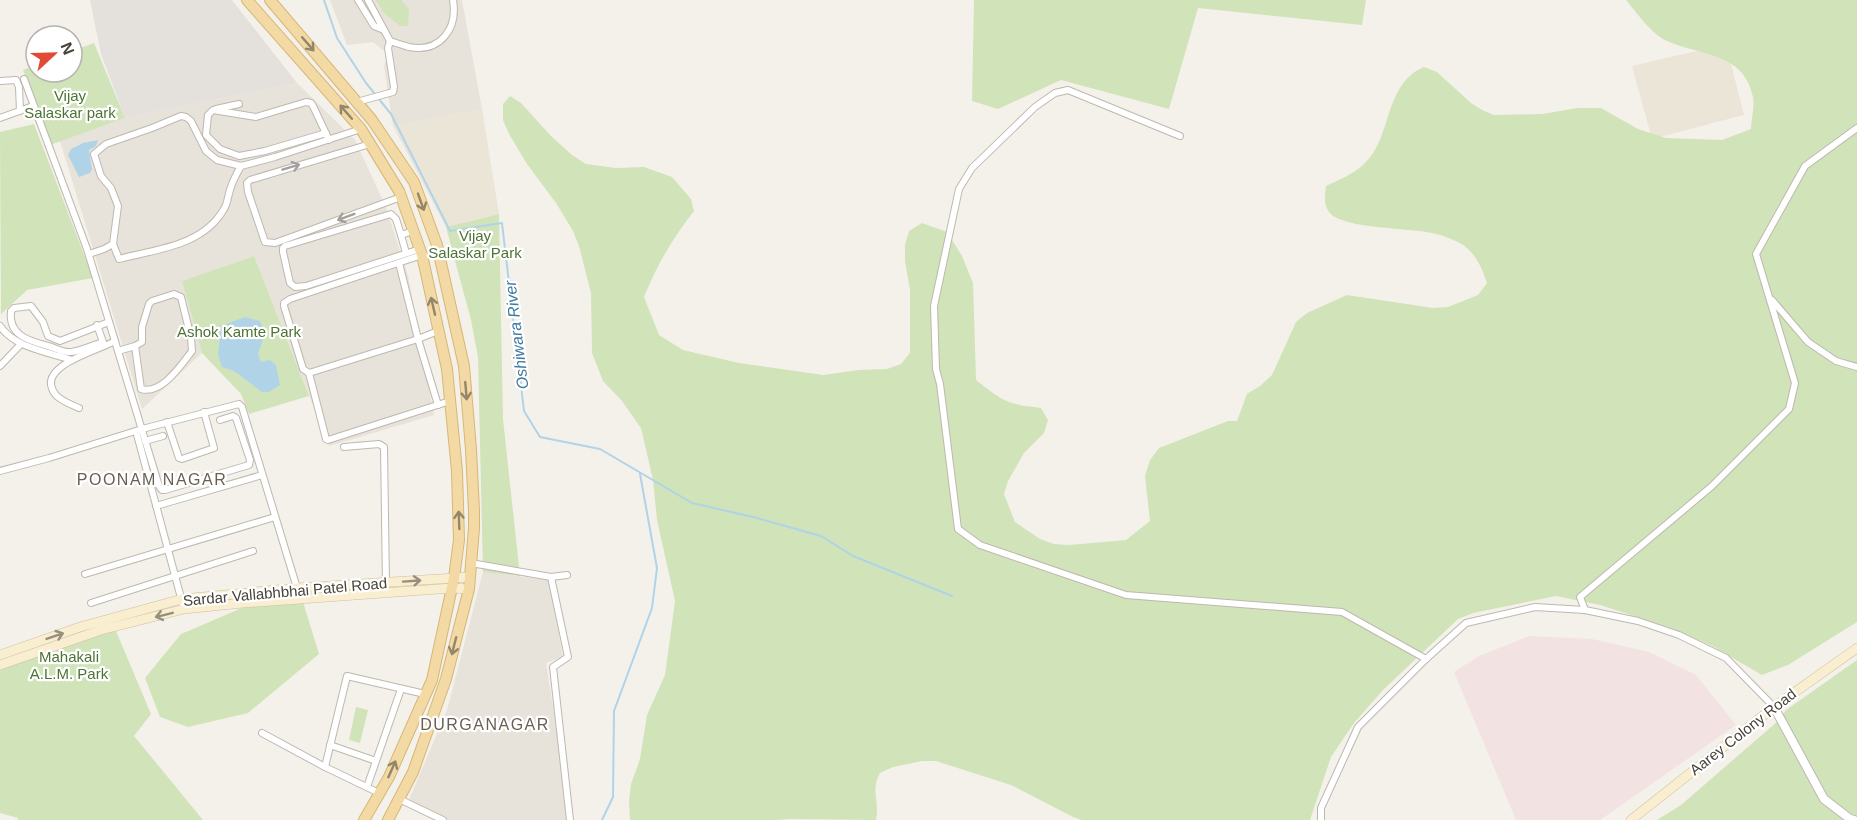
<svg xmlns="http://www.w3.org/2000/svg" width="1857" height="820" viewBox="0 0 1857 820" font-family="Helvetica,sans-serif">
  <rect width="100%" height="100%" fill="#f4f1eb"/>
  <g fill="#e7e2da">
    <path d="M330,0H462L482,109L393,126L384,66L388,54L373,42L347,45Z"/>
    <path d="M297,83L355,140L385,205L408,275L434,415L329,446L254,256L182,281L202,353L142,409L60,141L125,118Z"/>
    <path d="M483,572L549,580L563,657L546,663L571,820H448L408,802L447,710Z"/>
  </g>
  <path fill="#e4e0dc" d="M90,0H232L297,83L125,118L101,54Z"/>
  <g fill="#ebe5d7">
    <path d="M1726,44L1744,115L1652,139L1632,66Z"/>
    <path d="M482,109L499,214L446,227L393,126Z"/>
  </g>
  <path fill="#f2e2e1" d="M1530,636L1592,639L1649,652L1696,675L1736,725L1600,820H1516L1454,672L1479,656Z"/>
  <g fill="#d1e3b9">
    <path d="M376,0H401L409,9L408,26H400L384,13Z"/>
    <path d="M974,0H1366L1362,25L1198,8L1169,109L1061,80L998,109L972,101Z"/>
    <path d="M1626,0H1857V622L1788,665L1762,675L1712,646L1671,628L1600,605L1556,596L1473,613L1458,619L1384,689L1354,723L1331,757L1310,820H1082L1073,817L1011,785L936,761H922L893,767L880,773C870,792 880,800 876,820L789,819L777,820H630L629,801L631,784L640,759L647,715L665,675L675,601L657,520L653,480L641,428L622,401L603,381L592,353L591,293L579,246L573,231L556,203L527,164L509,134L503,120V104L510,96L521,103L551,136L572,155L586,164L616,168L644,167L672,177L691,199L694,211C672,239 657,265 644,297L659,335L683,350L739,363L823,375L859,370L887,369L901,364L910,353V290L905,261V245L909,231L922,223L947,232L962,256L973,283L976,380C1003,401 1006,404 1041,408L1048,420L1044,433L1024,453L1008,481L1004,494L1015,522L1040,539L1054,544L1069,545L1126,540L1150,521L1145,476L1150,460L1159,448L1228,421H1237L1247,394L1260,386L1272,375L1296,322L1307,313L1347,295L1433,308L1448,307L1478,295L1487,283C1482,268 1476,254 1463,245C1455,240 1442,235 1432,233C1411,228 1341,229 1329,212C1323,203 1325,196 1326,186C1339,180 1353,174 1363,165C1390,141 1384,97 1412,74C1415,71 1420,69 1424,67L1437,72L1471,103L1482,110L1494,115L1543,114L1577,108H1601L1638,129L1666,138L1722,140L1751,129C1751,119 1755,106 1753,97C1744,51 1698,56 1665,40C1651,33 1636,12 1626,0Z"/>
    <path d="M94,43L125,118L50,145L23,70L36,65V72H72V51Z"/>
    <path d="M34,124L93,278L27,290L1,314L0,132Z"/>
    <path d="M499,214L503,419L520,576L483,572L478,357L471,320L446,227Z"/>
    <path d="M254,256L309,396L249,414L241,394L202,353L182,281Z"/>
    <path d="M303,602L319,654L248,713L188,727L160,717L145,678L181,634L242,608Z"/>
    <path d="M116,631L151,714L134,736L203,820H18V818L0,813V670L94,636Z"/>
    <path d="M1857,660V820H1657L1681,805L1778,721L1786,710Z"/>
    <path d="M356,707L368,710L360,743L349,740Z"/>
  </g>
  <g fill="#b0d3e8">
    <path d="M98,140L96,146L89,150L92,169L90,173L79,177L68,155L71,149L83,143Z"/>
    <path d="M245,317L260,321L265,333L258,354L261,362L270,360L276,365L280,385L269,392H262L234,371L222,367L218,355L221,326Z"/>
  </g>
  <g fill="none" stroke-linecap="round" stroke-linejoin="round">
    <g stroke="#b0d3e8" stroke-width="2">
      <path d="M324,0L337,38L366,83L391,114L450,231L502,223L524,411L540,437L600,449L692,503L753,517L821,536L853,556L952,596"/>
      <path d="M602,820L613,797L614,711L652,608L657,568L640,474"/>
    </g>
    <defs>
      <g id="minor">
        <path d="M358,0L374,26L384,30"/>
        <path d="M368,0L390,41C396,43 402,45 409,47C440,53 458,29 453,0"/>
        <path d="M24,79L87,249L159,486L162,490H165L249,465L250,460L236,418L233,416L220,420"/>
        <path d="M0,81L16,80L19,87L20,111"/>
        <path d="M357,102L393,92L394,87L388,48L390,41"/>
        <path d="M216,109L239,104"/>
        <path d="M0,118L33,106"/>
        <path d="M326,133L265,151L239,156L220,149L206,135L208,115L213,110L256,117L306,102L311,103L313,106L329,140"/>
        <path d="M1180,136L1068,90L1055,93L1035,107L972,168L959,189L934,306L936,369L940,384L958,529L980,545L1126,595L1342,612L1426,659"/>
        <path d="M370,144L250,180L247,183L248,192L265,242L275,243L401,197"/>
        <path d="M241,166C237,173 233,180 231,187C228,194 228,203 224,209C203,246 157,249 119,259L113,244L118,206L111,188L101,176L94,154L106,144L152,128L181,116L186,117L191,121L206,151L217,160L241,166L275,157L361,129"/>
        <path d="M413,231L401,235L396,219L391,214L285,246L283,248V252L290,283L295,287L306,286L420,249"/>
        <path d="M401,235L406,253"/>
        <path d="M89,254L104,249L113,244"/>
        <path d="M422,255L290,299L284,303V306L303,369L309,373L418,339L438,331"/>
        <path d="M399,263L418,339L438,405"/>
        <path d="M174,294L181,297L191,338L192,351C181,365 162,395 141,389L135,346L142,342V327L149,304L152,301Z"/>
        <path d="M1772,300L1808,342L1836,361L1857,367"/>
        <path d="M97,325L103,342C93,345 81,351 71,352C62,353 56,348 48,346C30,341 8,336 11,311L14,308L31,306L43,322L48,336L60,341L109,322"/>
        <path d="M0,326C15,348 48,352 72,360"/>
        <path d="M118,351L135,346"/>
        <path d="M0,366L21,344"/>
        <path d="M309,373L326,439L328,440L450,401"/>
        <path d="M79,408C72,405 64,402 58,397C54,394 52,389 51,385C48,363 99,350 115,341"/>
        <path d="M167,422L179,458L182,459L214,448L204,412"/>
        <path d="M136,431L184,609"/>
        <path d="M145,441L163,436"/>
        <path d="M344,447L379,444L384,447L386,585"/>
        <path d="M0,471L49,458L142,429L239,404L242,407L297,588L298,599"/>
        <path d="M156,506L262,475"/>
        <path d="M471,563L551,577L568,657L553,667L570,820"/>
        <path d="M85,574L275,517"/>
        <path d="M551,577L567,575"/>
        <path d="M91,603L253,551"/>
        <path d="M1585,610L1580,597L1712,486L1789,409L1795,383L1756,254L1805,166L1857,128"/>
        <path d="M262,733L325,767L379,793"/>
        <path d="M330,745L376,761"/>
        <path d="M325,767L347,676L425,694"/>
        <path d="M367,787L401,689"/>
        <path d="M399,799L443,820"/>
        <path d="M1321,820V808L1358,727L1426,659L1466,623L1535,607L1585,610L1638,621L1679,635L1726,658L1774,707"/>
      </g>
      <path id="tertiary" d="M1774,707L1824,799L1850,819L1854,820"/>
      <g id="secondary">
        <path d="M0,655L80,627L182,599L297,588L470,577"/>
        <path d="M0,665L101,630L184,609L243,603L452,588L469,589"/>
        <path d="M1631,820L1774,707L1857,648"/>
      </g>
      <g id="primary">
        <path d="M247,0L361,129L399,191L422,255L447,369L457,471L459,540L454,578L432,680L389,777L364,820"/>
        <path d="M270,0L372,120L414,182L437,245L464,366L471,449L474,511V528L469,589L446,679L413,772L388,820"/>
      </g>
    </defs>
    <use href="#minor" stroke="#beb8af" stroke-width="8"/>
    <use href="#tertiary" stroke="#beb8af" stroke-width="10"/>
    <use href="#secondary" stroke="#cec0a0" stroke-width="10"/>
    <use href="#primary" stroke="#d6b677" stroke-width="12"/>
    <use href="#minor" stroke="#fff" stroke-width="6"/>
    <use href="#tertiary" stroke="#fff" stroke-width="8"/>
    <use href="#secondary" stroke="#f9eed0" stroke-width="9"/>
    <use href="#primary" stroke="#f3daa5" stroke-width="10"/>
  </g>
  <defs><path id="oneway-shaft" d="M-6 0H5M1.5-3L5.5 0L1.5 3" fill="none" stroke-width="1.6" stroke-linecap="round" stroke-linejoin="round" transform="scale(1.5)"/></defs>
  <g stroke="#94866a">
    <use href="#oneway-shaft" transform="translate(308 44) rotate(49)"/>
    <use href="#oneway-shaft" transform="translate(346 112) rotate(-131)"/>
    <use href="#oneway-shaft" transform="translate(421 202) rotate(70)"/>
    <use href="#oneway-shaft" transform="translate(433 306) rotate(-103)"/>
    <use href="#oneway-shaft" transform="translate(466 391) rotate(85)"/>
    <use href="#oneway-shaft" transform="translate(459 520) rotate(-92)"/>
    <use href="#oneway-shaft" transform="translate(454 646) rotate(104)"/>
    <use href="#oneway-shaft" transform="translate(392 769) rotate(-66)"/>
  </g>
  <g stroke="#a3a09c">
    <use href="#oneway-shaft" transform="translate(291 167) rotate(-17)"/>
    <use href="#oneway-shaft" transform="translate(346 217) rotate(160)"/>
  </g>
  <g stroke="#978f7e">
    <use href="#oneway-shaft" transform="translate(412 581) rotate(-4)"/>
    <use href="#oneway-shaft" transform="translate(164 615) rotate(166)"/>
    <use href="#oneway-shaft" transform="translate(55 636) rotate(-19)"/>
  </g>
  <g text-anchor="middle" stroke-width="4.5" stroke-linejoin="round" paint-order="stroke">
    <g font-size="15" fill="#4d7333" stroke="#fff">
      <text x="70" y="101">Vijay<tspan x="70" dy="17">Salaskar park</tspan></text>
      <text x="475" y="241">Vijay<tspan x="475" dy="17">Salaskar Park</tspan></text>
      <text x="239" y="337">Ashok Kamte Park</text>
      <text x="69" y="662">Mahakali<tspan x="69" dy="17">A.L.M. Park</tspan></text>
    </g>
    <g font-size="15" fill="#47423a" stroke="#fff">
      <text transform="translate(285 592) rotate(-5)" y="5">Sardar Vallabhbhai Patel Road</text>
      <text transform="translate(1743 732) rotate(-38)" y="5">Aarey Colony Road</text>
    </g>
    <g font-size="16" font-style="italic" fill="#3d79a0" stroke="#fff">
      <text transform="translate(516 335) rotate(-97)" y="6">Oshiwara River</text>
    </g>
    <g font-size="16" letter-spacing="1.5" fill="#695f52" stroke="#fff">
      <text x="152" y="485">POONAM NAGAR</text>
      <text x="485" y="730">DURGANAGAR</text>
    </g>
  </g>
  <g transform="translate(54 54) rotate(68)"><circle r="28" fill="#ffffff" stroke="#b5b3b0" stroke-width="1.5"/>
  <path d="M0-4.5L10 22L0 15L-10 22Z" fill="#e04a36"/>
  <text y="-9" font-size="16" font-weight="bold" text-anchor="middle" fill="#47423a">N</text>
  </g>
</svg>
